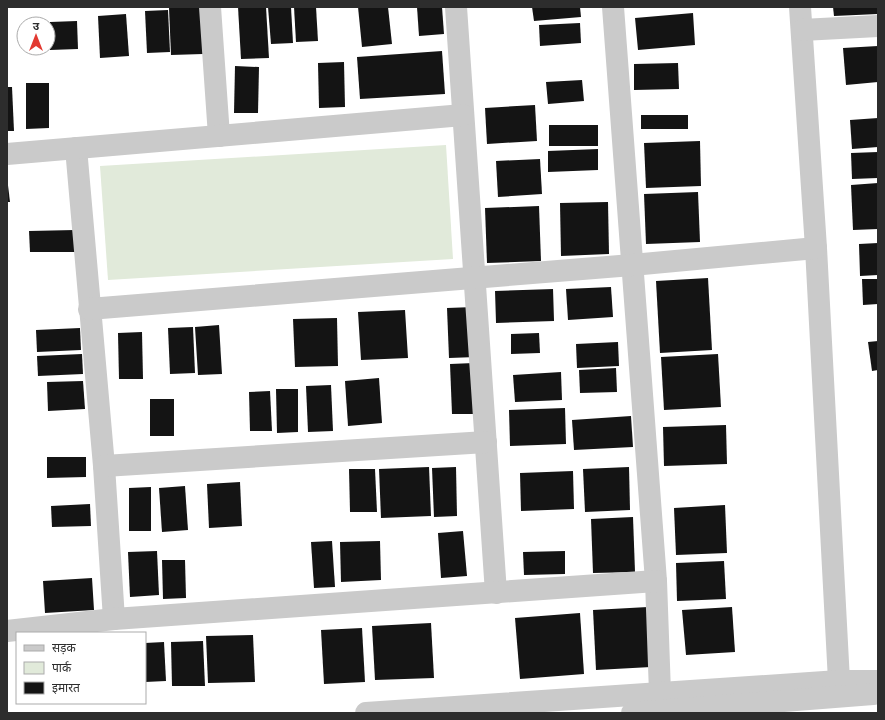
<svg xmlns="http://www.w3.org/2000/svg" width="885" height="720" viewBox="0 0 885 720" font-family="'Sofia Sans Condensed','Noto Sans Devanagari',sans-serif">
  <rect width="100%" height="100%" fill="#fff"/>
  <path fill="#e1eada" d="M446,145L453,259L108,280L100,166Z"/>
  <g fill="#141414">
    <path d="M201,7L203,54L171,55L169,8Z"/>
    <path d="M238,7H266L269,58L241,59Z"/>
    <path d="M268,7H291L293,43L271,44Z"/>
    <path d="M294,7H316L318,41L296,42Z"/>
    <path d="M358,7H388L392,44L362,47Z"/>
    <path d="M417,7H442L444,34L419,36Z"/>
    <path d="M532,7H580L581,17L534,21Z"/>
    <path d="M833,7H878V14L834,16Z"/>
    <path d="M168,10L170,52L147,53L145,11Z"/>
    <path d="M693,13L695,45L638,50L635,18Z"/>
    <path d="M126,14L129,56L100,58L98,16Z"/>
    <path d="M77,21L78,49L50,50V22Z"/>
    <path d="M580,23L581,43L540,46L539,25Z"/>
    <path d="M878,46V82L846,85L843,48Z"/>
    <path d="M442,51L445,94L360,99L357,57Z"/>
    <path d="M344,62L345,107L319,108L318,63Z"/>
    <path d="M678,63L679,89L634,90V64Z"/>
    <path d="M235,66L259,67L258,113H234Z"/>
    <path d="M582,80L584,101L548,104L546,82Z"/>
    <path d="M26,83H49V128L26,129Z"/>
    <path d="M7,87H12L14,131H7Z"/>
    <path d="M535,105L537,141L487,144L485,108Z"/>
    <rect x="641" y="115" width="47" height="14"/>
    <path d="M878,118V147L852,149L850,120Z"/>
    <rect x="549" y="125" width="49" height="21"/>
    <path d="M700,141L701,186L646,188L644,143Z"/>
    <path d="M598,149V170L548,172V151Z"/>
    <path d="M878,152V178L852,179L851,153Z"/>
    <path d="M540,159L542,194L498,197L496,161Z"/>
    <path d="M7,177L10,202H7Z"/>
    <path d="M878,183V229L853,230L851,185Z"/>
    <path d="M698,192L700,242L646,244L644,194Z"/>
    <path d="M608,202L609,254L561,256L560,203Z"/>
    <path d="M539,206L541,261L487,263L485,208Z"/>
    <path d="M75,230V252H30L29,231Z"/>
    <path d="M878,243V275L860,276L859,244Z"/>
    <path d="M708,278L712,350L660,353L656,281Z"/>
    <path d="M862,279H878V304L863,305Z"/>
    <path d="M611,287L613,317L568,320L566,289Z"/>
    <path d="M553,289L554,321L496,323L495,291Z"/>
    <path d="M474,307L476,357L449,358L447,308Z"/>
    <path d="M405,310L408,358L361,360L358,312Z"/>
    <path d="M337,318L338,366L295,367L293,319Z"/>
    <path d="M219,325L222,374L198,375L195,327Z"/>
    <path d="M193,327L195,373L170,374L168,328Z"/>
    <path d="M80,328L81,350L37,352L36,330Z"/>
    <path d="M142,332L143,379H119L118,333Z"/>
    <path d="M539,333L540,353L511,354V334Z"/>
    <path d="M878,341V370L872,371L868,342Z"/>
    <path d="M618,342L619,366L577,368L576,344Z"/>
    <path d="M82,354L83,374L38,376L37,356Z"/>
    <path d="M718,354L721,407L664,410L661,357Z"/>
    <path d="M474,363L477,414H452L450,364Z"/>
    <path d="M616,368L617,392L580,393L579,370Z"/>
    <path d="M561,372L562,400L515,402L513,375Z"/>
    <path d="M379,378L382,423L348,426L345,381Z"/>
    <path d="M83,381L85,409L48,411L47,382Z"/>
    <path d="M331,385L333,431L308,432L306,386Z"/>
    <path d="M276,389H298V432L277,433Z"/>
    <path d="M270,391L272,431H250L249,392Z"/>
    <rect x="150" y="399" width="24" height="37"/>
    <path d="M565,408L566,444L510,446L509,410Z"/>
    <path d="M631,416L633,447L574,450L572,420Z"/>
    <path d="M726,425L727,464L664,466L663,427Z"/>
    <path d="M47,457H86V477L47,478Z"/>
    <path d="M429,467L431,516L381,518L379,469Z"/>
    <path d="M456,467L457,516L434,517L432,468Z"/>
    <path d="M629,467L630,510L585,512L583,469Z"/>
    <path d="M349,469H375L377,512H350Z"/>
    <path d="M573,471L574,509L521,511L520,473Z"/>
    <path d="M240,482L242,526L209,528L207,484Z"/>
    <path d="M185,486L188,530L162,532L159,488Z"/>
    <path d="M151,487V531H129V488Z"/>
    <path d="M90,504L91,526L52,527L51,506Z"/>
    <path d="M725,505L727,553L676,555L674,508Z"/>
    <path d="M633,517L635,572L593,573L591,519Z"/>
    <path d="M463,531L467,576L441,578L438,533Z"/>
    <path d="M332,541L335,587L314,588L311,542Z"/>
    <path d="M380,541L381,580L341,582L340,542Z"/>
    <path d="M157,551L159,595L130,597L128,552Z"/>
    <path d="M565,551V574L524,575L523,552Z"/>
    <path d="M162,560H185L186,598L163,599Z"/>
    <path d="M724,561L726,599L677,601L676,563Z"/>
    <path d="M92,578L94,610L45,613L43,581Z"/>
    <path d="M648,607L651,667L596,670L593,610Z"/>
    <path d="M732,607L735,652L686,655L682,610Z"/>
    <path d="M580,613L584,674L520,679L515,618Z"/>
    <path d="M431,623L434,678L375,680L372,626Z"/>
    <path d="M362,628L365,682L324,684L321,630Z"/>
    <path d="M253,635L255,682L208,683L206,636Z"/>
    <path d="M203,641L205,686H172L171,642Z"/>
    <path d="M164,642L166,681L145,682V643Z"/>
  </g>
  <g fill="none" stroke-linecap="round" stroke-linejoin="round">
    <g stroke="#cacaca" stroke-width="22">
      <path d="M210,7L219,136"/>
      <path d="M456,7L496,593"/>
      <path d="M613,7L656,581L660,693"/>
      <path d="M800,7L816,248L839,681"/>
      <path d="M802,30L878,26"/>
      <path d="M76,148L104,466L114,619"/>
      <path d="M7,154L463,115"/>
      <path d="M89,309L632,265L816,248"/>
      <path d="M104,466L486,442"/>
      <path d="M7,631L114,619L656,581"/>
      <path d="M366,713L839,681H878"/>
      <path d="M632,713L873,694"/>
    </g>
  </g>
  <rect width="885" height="720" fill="none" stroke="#2d2d2d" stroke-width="16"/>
  <rect x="16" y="632" width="130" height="72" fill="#ffffff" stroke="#ababab"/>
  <rect x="24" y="645" width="20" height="6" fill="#cacaca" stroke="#ababab"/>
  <text x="52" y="652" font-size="12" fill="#2d2d2d">सड़क</text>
  <rect x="24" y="662" width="20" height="12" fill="#e1eada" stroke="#ababab"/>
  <text x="52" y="672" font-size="12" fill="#2d2d2d">पार्क</text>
  <rect x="24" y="682" width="20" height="12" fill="#141414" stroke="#ababab"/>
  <text x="52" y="692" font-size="12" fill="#2d2d2d">इमारत</text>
  <g transform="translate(36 36)"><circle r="19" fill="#ffffff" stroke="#ababab"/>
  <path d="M0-3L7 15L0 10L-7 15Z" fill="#e23931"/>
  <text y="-6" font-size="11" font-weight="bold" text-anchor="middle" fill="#2d2d2d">उ</text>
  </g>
</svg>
